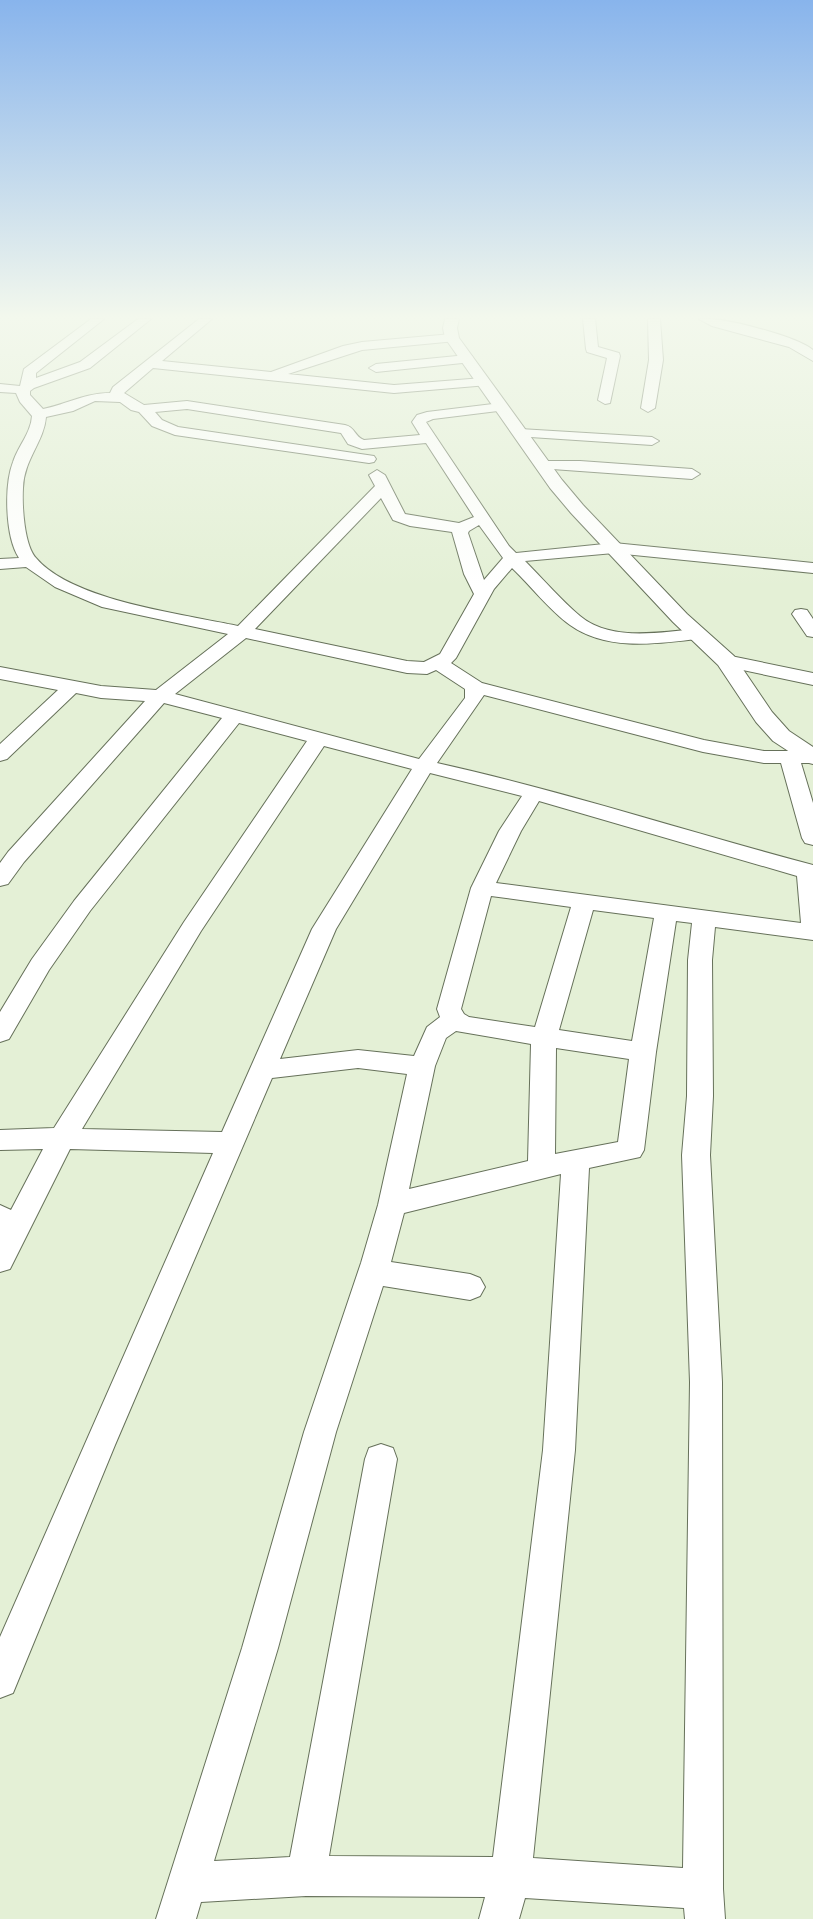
<svg xmlns="http://www.w3.org/2000/svg" width="813" height="1919" viewBox="0 0 813 1919" font-family="Roboto,sans-serif">
  <rect width="100%" height="100%" fill="#e4f0d6"/>
  <g fill="none" stroke-linecap="round" stroke-linejoin="round">
    <defs>
      <g id="minor">
        <path d="M91,319H104L36,373V378L80,362L138,319H151L90,368L34,388L30,391V395L43,409C67,404 85,393 110,393L113,387L199,319H212L162,361L271,372L343,346L362,342L452,334L458,338L456,341L362,350L288,374L394,385L483,378L490,382L488,385L394,393L153,368L124,393L144,405L187,401L345,425C355,427 355,437 364,440L420,435L412,422L417,415L427,412L501,403L508,407L506,410L433,419L426,422L509,546L516,553L614,543L813,563V573L614,553L525,561C543,579 561,600 580,616C611,642 660,632 697,629L703,630L706,634L703,638L697,639C655,644 606,651 570,625C550,611 530,585 512,568L494,589L456,658L451,663L482,683L704,740L764,751H813V763H801L813,803V845L805,843L802,838L781,763H764L703,752L484,695L437,763C564,791 688,832 813,865V940L715,927L712,960L713,1096L710,1155L722,1382L723,1889L725,1919H685L684,1908L525,1898L519,1919H479L485,1897L306,1896L201,1902L196,1919H156L242,1648L304,1432L361,1263L378,1205L407,1074L358,1068L272,1078L115,1445L13,1693L0,1698V1637L213,1153L70,1149L10,1269L0,1272V1205L11,1210L43,1149L0,1150V1130L54,1128L184,922L307,741L239,723L90,911L49,970L9,1039L0,1042V1012L32,959L74,901L222,718L164,703L24,862L8,884L0,886V863L8,852L145,701L101,698L76,693L7,759L0,761V744L58,690L0,679V667L101,686L156,690L228,634L102,607L55,587L26,567L0,569V559L19,558C5,537 4,485 13,462C18,446 31,433 32,416L20,402L16,393L0,392V384L20,386L24,369ZM95,401L120,402L131,410L139,412L152,426L175,435L369,463L374,462L376,459L374,456L178,427L162,420L155,412L187,409L341,433L348,444L362,449L426,443L474,517L459,523L405,514L385,475L377,470L369,475L375,486L238,626C184,614 72,601 36,558C24,545 22,505 23,488C24,459 44,442 46,417L73,411ZM381,498L393,520L410,526L452,532L464,574L474,594L440,654L424,662L407,661L255,629ZM479,525L503,558L484,580L468,533L469,531ZM246,638L407,673L427,674L436,670L465,689V698L419,759L175,694ZM324,746L412,769L312,929L222,1132L82,1129L201,931ZM430,773L522,796L499,831L471,888L437,1009L440,1017L427,1027L414,1056L358,1050L280,1059L336,929ZM539,801L797,876L801,923L496,883L521,831ZM491,896L571,907L535,1027L469,1017L464,1014L461,1009ZM593,910L654,918L632,1041L559,1030ZM676,921L692,923L688,960L687,1096L682,1155L690,1382L683,1868L533,1858L575,1450L589,1168L640,1157L644,1150L656,1052ZM456,1031L531,1044L528,1161L409,1189L435,1066L446,1038ZM556,1048L629,1059L618,1142L555,1154ZM561,1174L543,1450L493,1857L329,1856L397,1459L393,1448L381,1444L369,1448L365,1459L290,1857L214,1861L278,1648L336,1432L383,1286L470,1300L480,1296L485,1287L480,1278L470,1274L391,1262L404,1213Z"/>
        <path d="M583,319H595L598,347L619,353L620,356L610,403L605,404L598,400L607,358L587,352L586,349Z"/>
        <path d="M648,319H660L663,360L655,408L648,412L641,408L649,360Z"/>
        <path d="M699,319C720,316 796,336 813,350V361L789,347L712,326Z"/>
        <path d="M467,355L472,356L473,359L472,362L376,372L369,368L376,364Z"/>
        <path d="M520,429L652,437L659,441L652,445L515,436L513,433L515,430Z"/>
        <path d="M543,461H580L692,469L700,474L692,479L538,468L536,465Z"/>
        <path d="M801,609L807,610L813,619V637L807,636L792,614L795,610Z"/>
        <path d="M726,655L813,673V685L719,665L717,661L719,657Z"/>
      </g>
      <path id="tertiary" d="M445,319H459L457,328L459,338L562,480L583,505L687,614L734,656L772,712L789,731L813,747V764L805,762L773,741L756,722L718,665L673,622L571,513L550,488L445,338L443,328Z"/>
    </defs>
    <use href="#minor" stroke="#66715a" stroke-width="2"/>
    <use href="#tertiary" stroke="#66715a" stroke-width="2"/>
    <use href="#minor" fill="#fff" fill-rule="evenodd"/>
    <use href="#tertiary" fill="#fff" fill-rule="evenodd"/>
  </g>
  <linearGradient id="sky" x2="0" y2="1"><stop stop-color="#88b4ec"/><stop offset="0.54" stop-color="#f3f8ed"/><stop offset="1" stop-color="#f3f8ed" stop-opacity="0"/></linearGradient>
  <rect width="813" height="587" fill="url(#sky)"/>
</svg>
